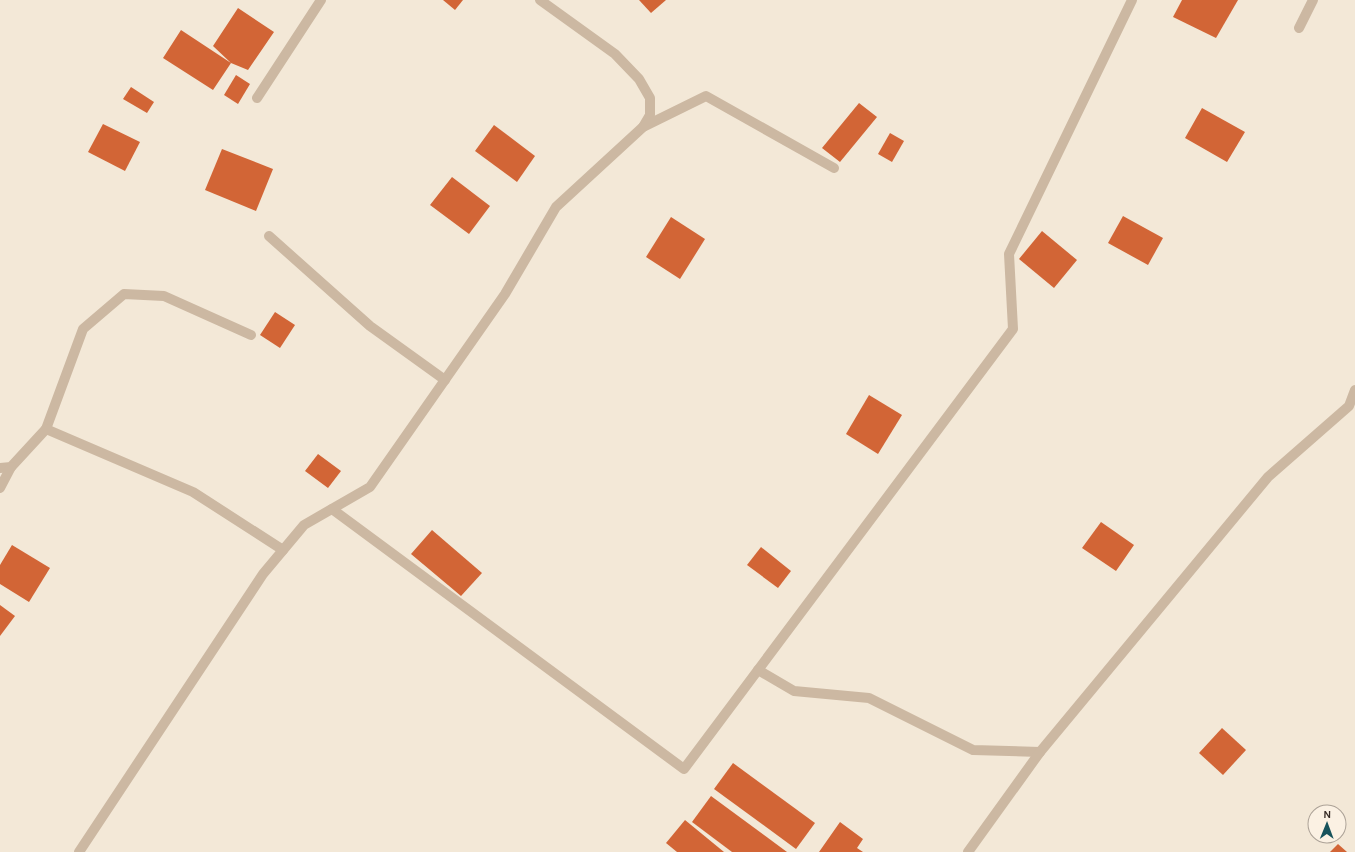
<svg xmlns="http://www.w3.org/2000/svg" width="1355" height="852" viewBox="0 0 1355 852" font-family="Karla,sans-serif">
  <rect width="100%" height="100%" fill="#f3e8d7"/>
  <g fill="#d26536">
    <path d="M443,0H463L455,10Z"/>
    <path d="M639,0H666L651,13Z"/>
    <path d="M1182,0H1238L1216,38L1173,17Z"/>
    <path d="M238,8L274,32L248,70L231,63L213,90L163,58L181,30L231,63L213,46Z"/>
    <path d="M236,75L250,84L238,104L224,95Z"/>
    <path d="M131,87L154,102L147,113L123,99Z"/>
    <path d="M859,103L877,117L840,162L822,148Z"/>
    <path d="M1202,108L1245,132L1227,162L1185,138Z"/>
    <path d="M103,124L140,142L125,171L88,152Z"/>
    <path d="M494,125L535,156L517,182L475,151Z"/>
    <path d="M890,133L904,141L892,162L878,154Z"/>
    <path d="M222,149L273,169L256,211L205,190Z"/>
    <path d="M452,177L490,206L469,234L430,205Z"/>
    <path d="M1123,216L1163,238L1148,265L1108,243Z"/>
    <path d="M671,217L705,239L680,279L646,257Z"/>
    <path d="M1042,231L1077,260L1054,288L1019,259Z"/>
    <path d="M275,312L295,325L280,348L260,335Z"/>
    <path d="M869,395L902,415L878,454L846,434Z"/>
    <path d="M318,454L341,471L328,488L305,471Z"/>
    <path d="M1101,522L1134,545L1116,571L1082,548Z"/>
    <path d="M432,530L482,573L461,596L411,554Z"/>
    <path d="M12,545L50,568L29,602L0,584V565Z"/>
    <path d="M761,547L791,571L778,588L747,565Z"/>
    <path d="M0,605L15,616L0,636Z"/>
    <path d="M1222,728L1246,750L1223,775L1199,753Z"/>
    <path d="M733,763L815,823L796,849L714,789Z"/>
    <path d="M711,796L787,852H732L692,822Z"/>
    <path d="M685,820L724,852H677L666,843Z"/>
    <path d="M840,822L863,839L857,848L863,852H819Z"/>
    <path d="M1338,844L1347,852H1330Z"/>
  </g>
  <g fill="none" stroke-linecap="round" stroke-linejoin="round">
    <g stroke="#ccb8a2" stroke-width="10">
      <path d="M540,0L615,54L639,79L650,98V115L643,127"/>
      <path d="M1299,28L1313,0"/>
      <path d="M257,98L321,0"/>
      <path d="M269,236L370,326L445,380"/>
      <path d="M46,429L83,329L124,294L164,296L251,335"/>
      <path d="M0,468L11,467L46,429L193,492L283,550"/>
      <path d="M0,488L11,467"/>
      <path d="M332,509L684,769L1013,329L1009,254L1132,0"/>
      <path d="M758,670L794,691L869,698L973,750L1040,752"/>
      <path d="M79,852L263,574L304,525L370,487L505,294L556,207L643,127L706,96L834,168"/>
      <path d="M968,852L1040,752L1268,477L1349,406L1355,390"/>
    </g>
  </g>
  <g transform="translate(1327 824) rotate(1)"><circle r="19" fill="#fbf1e3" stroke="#aca297"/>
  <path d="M0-3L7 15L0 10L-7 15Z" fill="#17535b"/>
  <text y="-6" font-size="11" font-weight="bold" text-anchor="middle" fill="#362b25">N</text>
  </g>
</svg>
